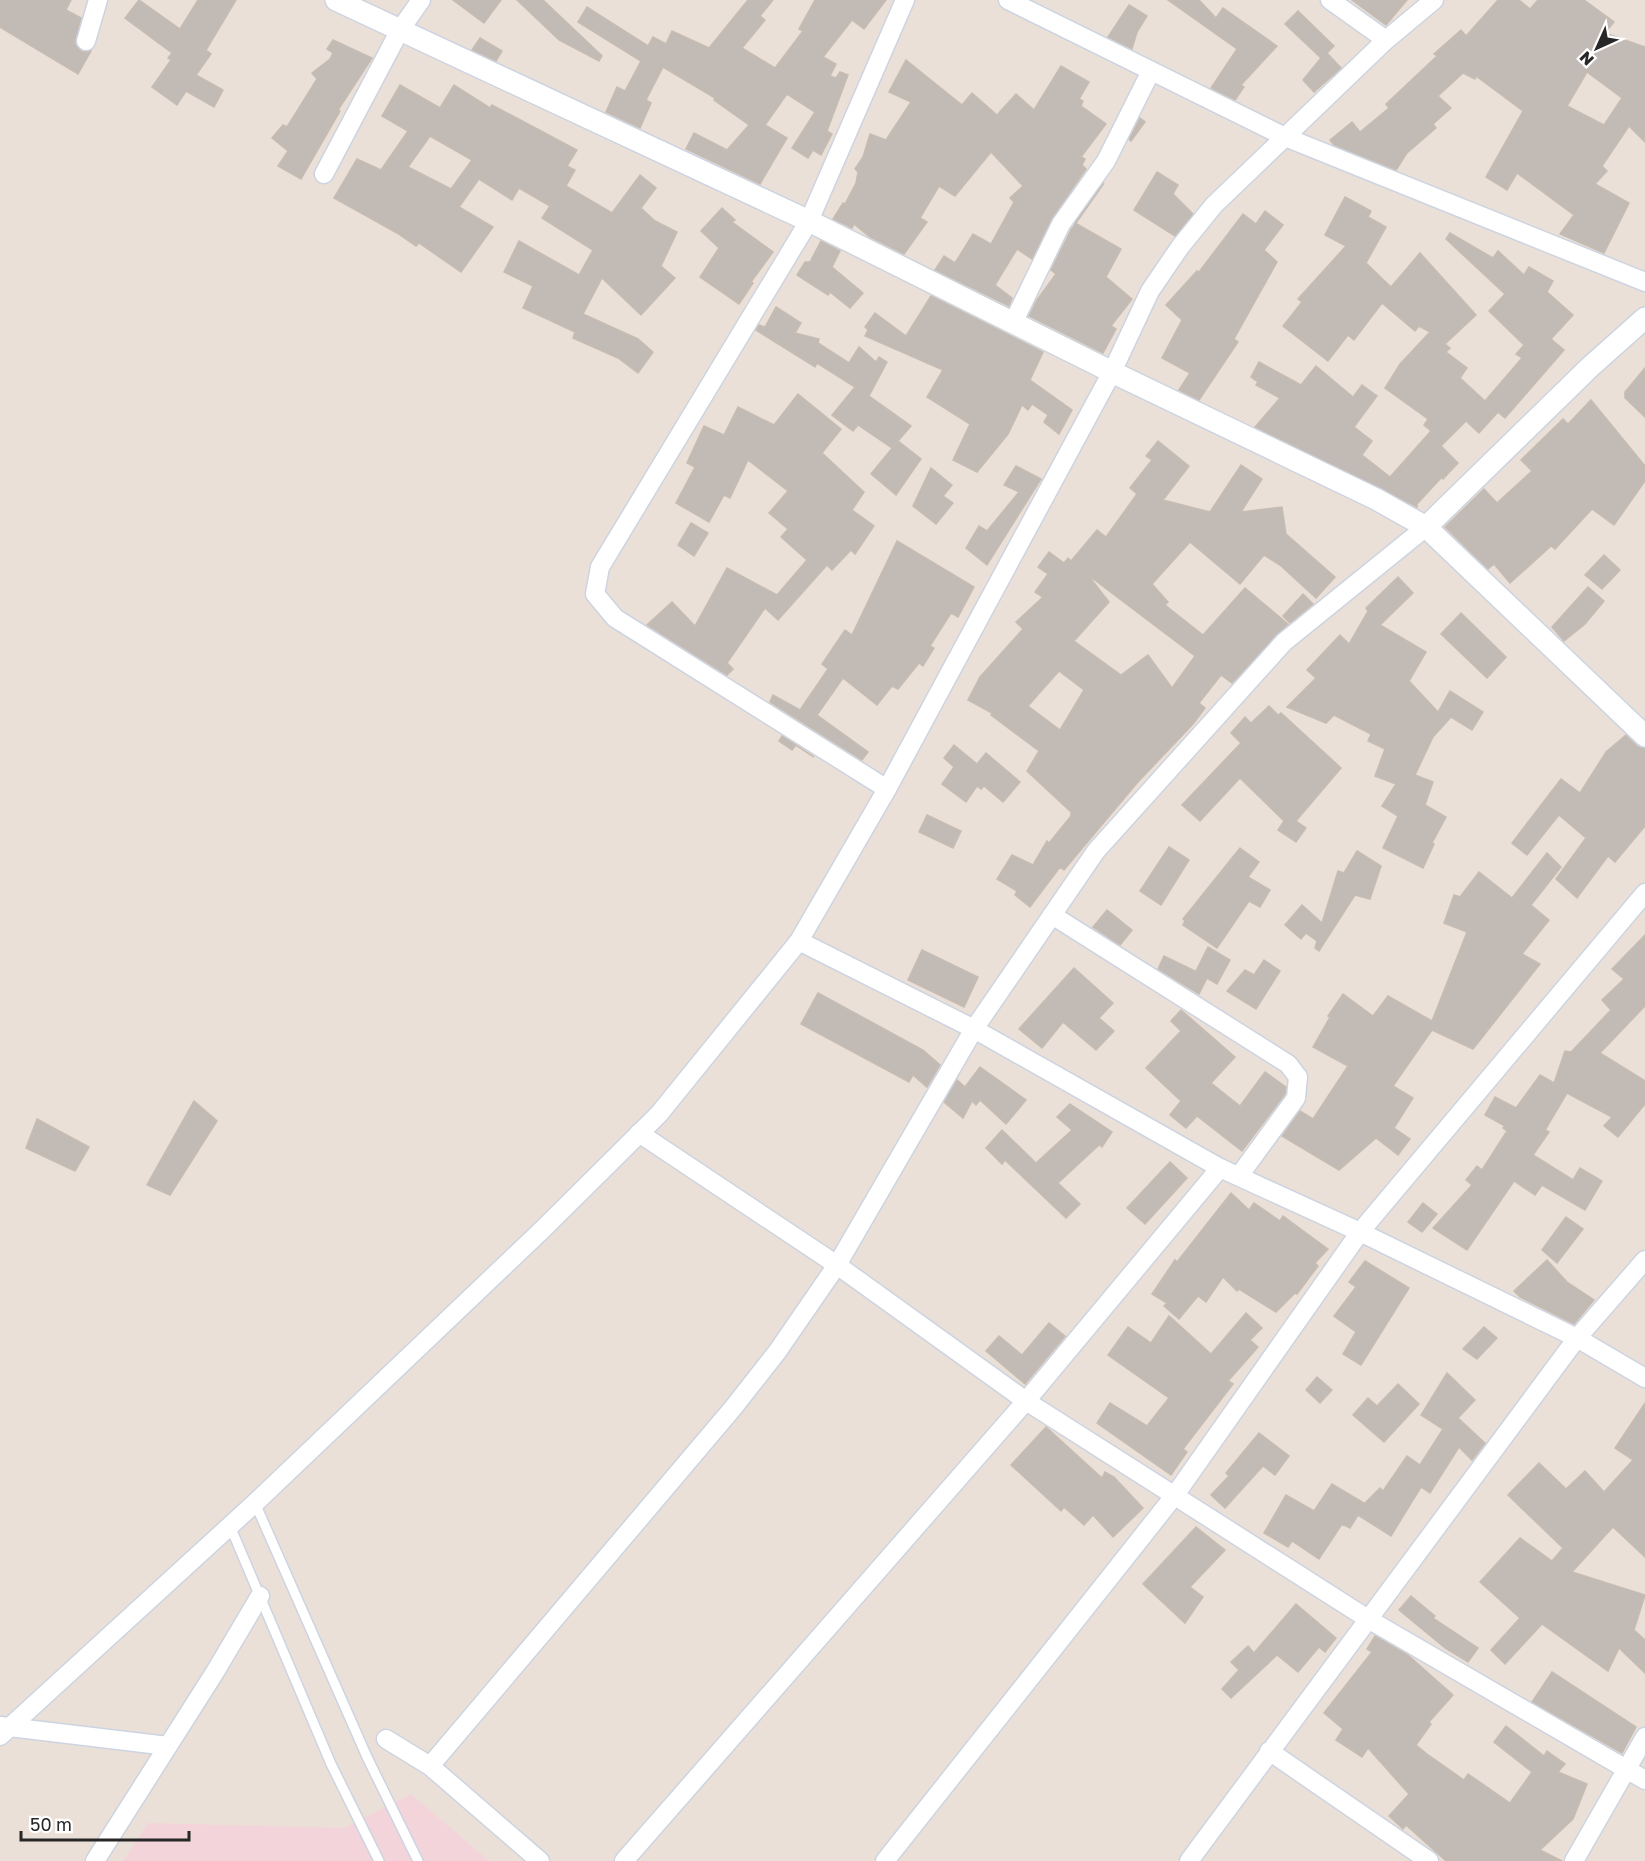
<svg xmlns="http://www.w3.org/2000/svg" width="1645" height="1861" viewBox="0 0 1645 1861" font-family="'Golos Text',sans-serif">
  <rect width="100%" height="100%" fill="#ebe0d7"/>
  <path fill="#f3d4da" d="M411,1794L489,1861H123L148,1823L344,1828Z"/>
  <g fill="#c2bab5" stroke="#c6bcb2" stroke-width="1.5" fill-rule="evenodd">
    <path d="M0,0H71L66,10L81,18L75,44L82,52L91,51L78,74L0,27Z"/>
    <path d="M139,0L180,29L198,0H236L206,50L211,54L196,75L223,90L214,107L186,91L177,105L152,87L171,60L168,58L172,53L125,18Z"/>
    <path d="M453,0H501L484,23Z"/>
    <path d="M517,0H543L602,56L599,61L559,40Z"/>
    <path d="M748,0H773L760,16L765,20L742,48L775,68L803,31L799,29L815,0H886L864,29L852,20L823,57L836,64L830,76L836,78L840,72L848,75L827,131L832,134L821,155L813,150L808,158L792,148L815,112L787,94L765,125L787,138L760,184L686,149L694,133L727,150L749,125L714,100L715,98L663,67L646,100L651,103L640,128L606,112L617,87L625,91L641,61L578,22L587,7L648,46L653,37L666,44L672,31L709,48Z"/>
    <path d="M1168,0H1199L1216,18L1223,8L1277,46L1241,85L1244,87L1235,100L1211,88L1237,49Z"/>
    <path d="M1352,0H1407L1386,25Z"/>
    <path d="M1498,0H1519L1530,9L1538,0H1584L1614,22L1605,33L1645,47V142L1629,126L1602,166L1607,171L1595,184L1629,203L1604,253L1560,234L1574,215L1517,173L1507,190L1486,177L1523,111L1476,76L1475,79L1463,73L1438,96L1451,108L1433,124L1436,128L1407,153L1396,170L1334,145L1330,140L1352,122L1360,132L1389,108L1386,104L1437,56L1434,54L1461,30L1466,36ZM1587,72L1622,98L1604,125L1567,106Z"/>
    <path d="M1129,5L1147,16L1137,32L1132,49L1108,37Z"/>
    <path d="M1298,11L1334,46L1327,53L1341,68L1314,92L1303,80L1321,58L1285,24Z"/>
    <path d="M480,38L502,51L496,61L472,50Z"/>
    <path d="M333,40L372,58L338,110L340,111L301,179L278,166L288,151L272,138L283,125L287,127L317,79L312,73L330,59L333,53L327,49Z"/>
    <path d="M906,60L962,105L972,93L997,115L1016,94L1034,110L1061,66L1089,82L1079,99L1083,101L1081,106L1106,124L1081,157L1085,159L1082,165L1086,169L1052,218L1032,259L1017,249L995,285L1012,298L1009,306L935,270L944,256L955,263L973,234L991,244L1014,202L1010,198L1023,186L991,152L955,196L939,186L920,218L927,222L904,254L870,237L854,224L852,228L833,219L843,203L845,204L856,183L858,172L855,169L863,157L870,134L886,140L911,102L889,92Z"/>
    <path d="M400,85L440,108L454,85L490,108L492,105L577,150L567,166L575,170L566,186L612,213L640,175L656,188L641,208L655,221L677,232L661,266L675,278L641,315L602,278L583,314L638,339L653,352L638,373L618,358L573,338L575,332L523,308L533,286L504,272L519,241L579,275L593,250L542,218L550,206L519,188L512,200L479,179L459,207L493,227L461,272L419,243L416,246L397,233L334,198L357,159L381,170L408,131L382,116ZM430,136L472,160L451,189L408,167Z"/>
    <path d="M1140,118L1145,122L1131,141L1129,139Z"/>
    <path d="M1157,172L1178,185L1173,194L1193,214L1175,236L1134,210Z"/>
    <path d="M1104,183L1075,223L1121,249L1106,277L1132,299L1111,326L1116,329L1103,353L1029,316L1037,300L1056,274L1051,270L1071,230Z"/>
    <path d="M1345,197L1371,211L1368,217L1386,227L1366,263L1391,287L1420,253L1476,315L1445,344L1450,348L1446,352L1467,368L1460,378L1485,401L1522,358L1516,354L1524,345L1489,311L1505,294L1446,239L1450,233L1493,258L1498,251L1524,275L1529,267L1553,281L1547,292L1573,315L1551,339L1564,350L1505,418L1498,412L1479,433L1466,421L1441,446L1458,463L1443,479L1442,477L1417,504V507L1255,427L1280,398L1256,385L1258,382L1251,377L1259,362L1301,385L1316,366L1353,397L1362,385L1377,396L1354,427L1372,441L1362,455L1390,477L1431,431L1424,425L1428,419L1385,388L1400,364L1430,332L1419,326L1415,331L1382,303L1354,340L1348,335L1328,361L1283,326L1302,302L1298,299L1346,246L1325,235Z"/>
    <path d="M722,208L735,220L732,222L773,252L751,282L753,283L739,304L700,277L719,248L701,231Z"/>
    <path d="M1265,211L1283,225L1264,250L1277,262L1234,339L1238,342L1199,400L1179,390L1190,373L1162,358L1182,320L1166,305L1197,271L1199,272L1243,214L1256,224Z"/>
    <path d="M821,241L840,251L832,267L863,293L850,308L830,292L828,295L797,275L805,262H810Z"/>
    <path d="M931,296L1043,352L1030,380L1072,410L1059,434L1044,422L1048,415L1032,404L1028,410L1022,405L1008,434L977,472L953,460L970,424L927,397L943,370L865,336L868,330L865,327L875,313L906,336Z"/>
    <path d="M776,307L801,323L795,333L819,339L818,343L849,363L859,347L876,362L879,357L887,362L869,396L911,426L892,448L858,425L853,431L832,415L855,387L817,363L815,367L756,330L759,325L765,327Z"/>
    <path d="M1645,368V417L1625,398V392Z"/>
    <path d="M798,394L841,429L822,453L864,492L852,510L874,526L855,554L851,550L832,570L827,565L778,620L765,608L727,663L733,669L727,675L647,625L672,602L695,626L727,568L777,595L807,560L781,537L788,529L769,513L788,491L748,460L730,498L724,495L709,522L676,503L695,467L687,463L704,426L724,435L738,407L774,425Z"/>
    <path d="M1591,400L1645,466V481L1614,525L1592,509L1555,549L1551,546L1510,583L1494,564L1488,569L1445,527L1484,489L1497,503L1532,471L1521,460L1563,419L1568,424Z"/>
    <path d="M898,441L921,459L896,495L871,474Z"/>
    <path d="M1158,441L1189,466L1163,500L1210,512L1241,465L1262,479L1241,512L1282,507L1286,534L1335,577L1316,598L1280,565L1264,555L1240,584L1190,542L1152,584L1168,602L1165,605L1203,635L1245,588L1288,624L1232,683L1221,675L1199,703L1205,708L1193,724L1137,783L1064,870L1060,867L1030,907L1015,895L1017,891L997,879L1012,855L1033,865L1047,841L1049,843L1071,816V812L1027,771L1039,751L991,715L992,713L968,700L980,677L1023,629L1016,622L1043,597L1035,592L1048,574L1038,567L1049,552L1064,563L1068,558L1071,561L1097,530L1106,537L1137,494L1130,488L1152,460L1146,456ZM1088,575L1195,656L1172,688L1148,655L1121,675L1074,641L1109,602ZM1059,671L1084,690L1060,730L1028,706Z"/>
    <path d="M1016,466L1041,479L987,565L966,548L979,526L987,531L1019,492L1004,485Z"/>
    <path d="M931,468L952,485L943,496L953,503L936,524L913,506Z"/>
    <path d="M691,523L708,533L694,556L678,545Z"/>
    <path d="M897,541L974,587L958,617L951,613L930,646L934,648L923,666L919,663L898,689L892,686L877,705L843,678L817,715L868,752L862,760L770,702L773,695L800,710L828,669L822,664L845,630L852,635Z"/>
    <path d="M1604,555L1620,570L1602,589L1585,575Z"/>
    <path d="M1398,577L1413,593L1380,625L1426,652L1409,681L1438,712L1450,691L1483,712L1472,730L1451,717L1433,737L1415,775L1433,782L1425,805L1446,817L1432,843L1434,844L1423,868L1383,848L1398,816L1382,806L1396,784L1375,776L1385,749L1368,741L1371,734L1334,715L1326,723L1287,707L1316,678L1307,670L1340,635L1349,644L1368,611L1366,608Z"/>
    <path d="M1588,587L1604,601L1585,624L1564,641L1552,627Z"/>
    <path d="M1303,594L1313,604L1290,623L1283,616Z"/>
    <path d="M1461,613L1506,657L1487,678L1441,634Z"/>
    <path d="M1269,706L1278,715L1281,713L1341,768L1296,821L1306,828L1296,842L1278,830L1284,821L1240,778L1200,821L1182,805L1241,743L1231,733L1245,717L1251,723Z"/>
    <path d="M1626,735L1637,746L1645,748V826L1615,862L1608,856L1577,898L1556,879L1586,838L1559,815L1527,855L1512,843L1561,779L1580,793L1606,752Z"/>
    <path d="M782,736L814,757L796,745L792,750L779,741Z"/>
    <path d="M954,745L977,764L986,753L1020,782L1003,802L984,786L981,789L977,786L966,802L942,784L954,767L944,758Z"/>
    <path d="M927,815L961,831L953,848L919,832Z"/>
    <path d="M1169,847L1189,860L1161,905L1140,891Z"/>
    <path d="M1240,848L1259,862L1248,877L1270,890L1260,907L1249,901L1217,948L1183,925L1185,921L1183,919Z"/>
    <path d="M1357,851L1381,866L1370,899L1355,895L1319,951L1315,948L1317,941L1306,933L1301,939L1285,925L1302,905L1322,923L1338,871L1344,873Z"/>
    <path d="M1547,853L1561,867L1531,905L1549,920L1522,954L1540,964L1473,1049L1432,1030L1393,1086L1413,1098L1394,1128L1410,1139L1398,1155L1376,1138L1339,1170L1282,1136L1300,1111L1313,1119L1348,1066L1313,1047L1330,1017L1328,1016L1343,994L1373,1016L1388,996L1432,1021L1467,932L1444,923L1454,895L1460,897L1479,872L1512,898Z"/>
    <path d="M1107,910L1132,930L1120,945L1093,927Z"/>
    <path d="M1645,935V1006L1600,1053L1645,1081V1104L1618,1137L1604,1126L1612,1117L1567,1093L1545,1130L1549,1132L1533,1155L1573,1180L1580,1168L1602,1181L1585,1210L1542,1185L1535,1195L1514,1181L1467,1250L1433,1228L1472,1185L1466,1180L1477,1166L1482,1170L1507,1131L1503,1128L1505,1126L1485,1115L1495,1097L1516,1108L1540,1075L1554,1083L1565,1051L1571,1052L1611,1010L1602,1000L1624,979L1612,969Z"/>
    <path d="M1208,947L1230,960L1217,984L1207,978L1199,994L1158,969L1164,956L1199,973L1196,971Z"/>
    <path d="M922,950L978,977L964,1007L908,980Z"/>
    <path d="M1264,960L1280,971L1256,1009L1227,991L1245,970L1254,975Z"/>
    <path d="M1074,968L1113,1003L1099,1018L1114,1031L1096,1050L1063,1022L1042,1048L1019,1029Z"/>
    <path d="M818,993L923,1050L940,1065L927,1087L913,1075L909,1082L801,1024Z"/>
    <path d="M1181,1010L1235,1057L1211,1083L1240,1106L1265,1072L1286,1087L1285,1094L1242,1151L1197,1116L1186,1128L1170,1115L1181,1101L1146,1068L1181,1031L1171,1021Z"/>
    <path d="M980,1067L1026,1100L1006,1124L980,1100L976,1105L972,1101L963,1118L944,1102L957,1080L965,1087Z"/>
    <path d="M194,1101L217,1121L170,1195L147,1185Z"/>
    <path d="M1070,1104L1112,1132L1102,1147L1099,1145L1058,1183L1080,1204L1066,1218L1005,1160L1002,1164L986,1148L1002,1130L1036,1163L1072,1130L1057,1117Z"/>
    <path d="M37,1119L89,1147L75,1171L26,1148Z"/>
    <path d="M1170,1162L1187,1178L1145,1224L1127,1208Z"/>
    <path d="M1231,1193L1249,1210L1254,1203L1280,1221L1283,1216L1328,1249L1315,1263L1318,1266L1297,1294L1295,1293L1276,1312L1239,1289L1237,1291L1223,1277L1206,1302L1198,1296L1179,1319L1164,1306L1167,1303L1152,1294L1175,1260L1177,1262Z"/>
    <path d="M1423,1203L1437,1214L1422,1232L1408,1222Z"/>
    <path d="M1566,1217L1583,1229L1557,1263L1542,1250Z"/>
    <path d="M1547,1260L1567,1282L1594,1300L1574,1324L1520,1297L1514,1291Z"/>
    <path d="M1365,1261L1409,1288L1361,1365L1343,1354L1356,1332L1334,1316L1356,1287L1349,1282Z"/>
    <path d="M1246,1313L1262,1328L1250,1340L1258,1347L1228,1381L1233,1384L1183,1449L1187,1452L1171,1475L1097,1423L1110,1403L1147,1426L1169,1398L1108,1355L1128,1327L1151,1343L1169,1316L1211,1354Z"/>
    <path d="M1049,1323L1065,1336L1025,1384L986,1351L999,1336L1022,1355Z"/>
    <path d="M1484,1327L1497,1338L1477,1359L1463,1349Z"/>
    <path d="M1447,1373L1475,1400L1458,1418L1485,1443L1472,1460L1459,1447L1430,1493L1421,1487L1391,1536L1358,1515L1350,1528L1342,1524L1319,1559L1292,1541L1288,1547L1264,1533L1286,1495L1314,1511L1332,1484L1364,1503L1363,1505L1380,1488L1383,1491L1407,1456L1420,1465L1443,1429L1421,1415Z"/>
    <path d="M1317,1377L1332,1390L1320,1403L1306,1390Z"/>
    <path d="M1398,1384L1419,1404L1384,1442L1353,1415L1368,1398L1377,1406Z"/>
    <path d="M1645,1403V1557L1613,1527L1572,1572L1645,1595L1634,1630L1645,1640V1673L1619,1648L1608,1671L1542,1624L1505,1664L1491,1650L1520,1618L1480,1582L1520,1538L1552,1561L1563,1548L1508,1495L1539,1463L1566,1489L1585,1471L1604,1492L1633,1460L1615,1448Z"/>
    <path d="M1046,1427L1102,1478L1105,1472L1114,1477L1143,1508L1113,1537L1093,1515L1084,1525L1064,1507L1061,1511L1011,1465Z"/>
    <path d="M1259,1433L1289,1456L1275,1475L1263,1466L1225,1508L1211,1495L1229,1476L1226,1473Z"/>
    <path d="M1196,1527L1225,1550L1190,1587L1203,1597L1185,1623L1143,1584Z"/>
    <path d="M1411,1596L1435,1616L1433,1618L1478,1648L1468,1662L1445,1648L1399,1610Z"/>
    <path d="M1296,1604L1336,1638L1325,1652L1319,1647L1298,1672L1277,1655L1231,1698L1222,1689L1239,1670L1231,1662L1248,1646L1254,1653Z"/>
    <path d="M1375,1636L1408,1655L1453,1695L1429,1722L1431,1724L1416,1745L1427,1754L1464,1780L1468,1774L1510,1803L1532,1772L1494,1742L1506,1726L1544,1756L1547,1751L1565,1764L1558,1772L1587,1784L1573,1819L1540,1850L1562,1861H1446L1406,1825L1403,1829L1389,1816L1409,1794L1368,1748L1362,1757L1336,1740L1343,1729L1324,1713L1372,1652L1367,1649Z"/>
    <path d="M1552,1672L1636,1727L1622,1753L1532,1702Z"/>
  </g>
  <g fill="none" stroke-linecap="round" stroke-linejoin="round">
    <defs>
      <g id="service">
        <path d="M255,1503L367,1757L418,1861"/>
        <path d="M230,1526L331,1764L379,1861"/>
      </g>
      <g id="minor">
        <path d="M1008,0L1285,137L1645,282"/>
        <path d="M1330,0L1386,40"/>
        <path d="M86,41L98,0"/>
        <path d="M324,174L400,30L421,0"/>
        <path d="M1013,323L1061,224L1106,161L1151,71"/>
        <path d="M887,789L615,618L595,594L600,567L809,221L905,0"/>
        <path d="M1052,915L1288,1064L1298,1077L1296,1098L1239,1176"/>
        <path d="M799,941L974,1029L1220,1168L1360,1232L1577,1338L1645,1378"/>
        <path d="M639,1133L837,1265L1026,1401L1368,1619L1645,1780"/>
        <path d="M0,1726L168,1746"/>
        <path d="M0,1736L255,1503L543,1229L659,1114L799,941L887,789L1112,372L1150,291L1180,247L1214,205L1285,137L1386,40L1434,0"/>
        <path d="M386,1739L430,1766L540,1861"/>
        <path d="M1269,1751L1429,1861"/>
        <path d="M430,1766L733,1408L777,1352L837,1265L974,1029L1096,851L1284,642L1426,527"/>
        <path d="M95,1861L215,1672L260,1596"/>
        <path d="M624,1861L1026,1401L1220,1168"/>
        <path d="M885,1861L1175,1495L1360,1232L1645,893"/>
        <path d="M1189,1861L1577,1338L1645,1260"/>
        <path d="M1574,1861L1645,1737"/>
      </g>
      <g id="tertiary">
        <path d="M336,0L809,221L1112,372L1376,499L1426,527L1645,736"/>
        <path d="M1426,527L1590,367L1645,318"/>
      </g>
    </defs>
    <use href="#service" stroke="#cdd4e1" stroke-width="12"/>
    <use href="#minor" stroke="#cdd4e1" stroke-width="21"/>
    <use href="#tertiary" stroke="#cdd4e1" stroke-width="24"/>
    <use href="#service" stroke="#fff" stroke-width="9"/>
    <use href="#minor" stroke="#fff" stroke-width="18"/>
    <use href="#tertiary" stroke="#fff" stroke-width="21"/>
  </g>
  <g transform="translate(1597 48) rotate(225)" stroke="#ffffff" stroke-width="4.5" paint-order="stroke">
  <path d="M0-4.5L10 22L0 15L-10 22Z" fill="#272727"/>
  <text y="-9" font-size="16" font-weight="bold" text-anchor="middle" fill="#272727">N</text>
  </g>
  <path d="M21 1831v9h168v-9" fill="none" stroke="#272727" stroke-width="3"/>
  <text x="30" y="1831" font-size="18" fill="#272727" stroke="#ffffff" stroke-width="4.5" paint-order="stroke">50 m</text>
</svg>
